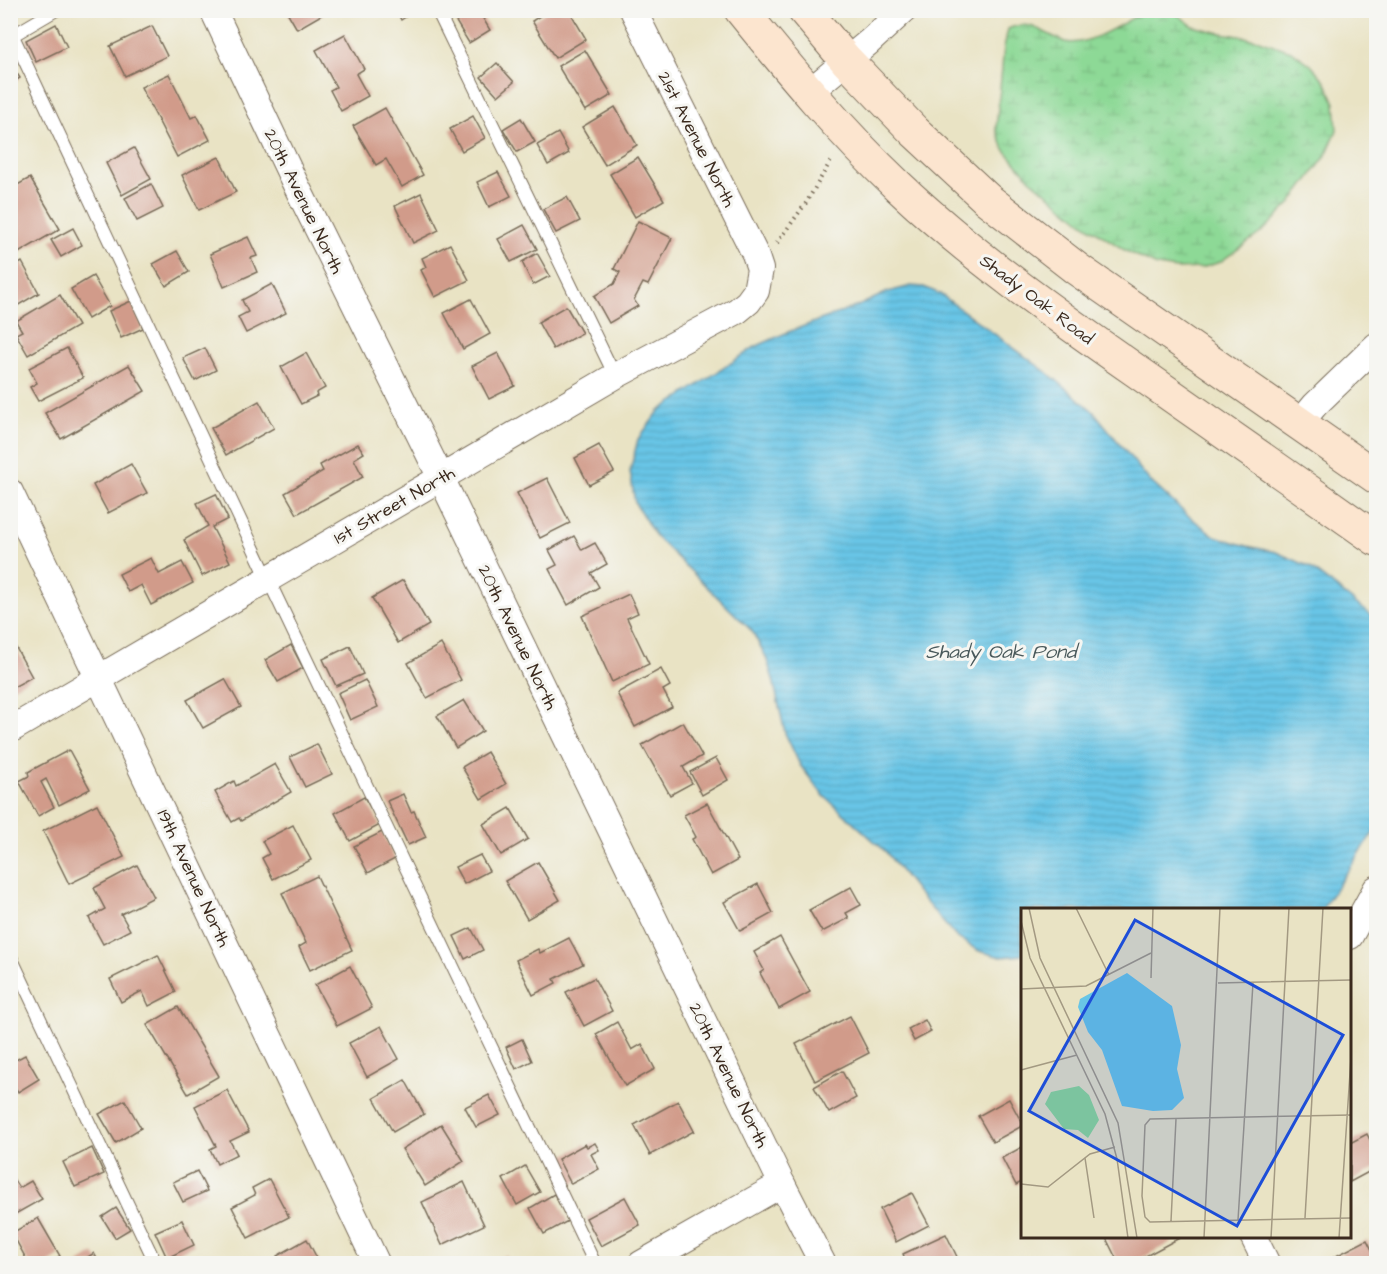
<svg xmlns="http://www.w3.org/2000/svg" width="1387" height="1274" viewBox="0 0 1387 1274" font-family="'Architects Daughter',sans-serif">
  <defs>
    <pattern id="wetland-marsh" width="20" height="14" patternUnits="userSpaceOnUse" patternTransform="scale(1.5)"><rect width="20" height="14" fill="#8dd996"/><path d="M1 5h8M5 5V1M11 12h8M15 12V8" fill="none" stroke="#7bba81"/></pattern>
    <pattern id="water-rules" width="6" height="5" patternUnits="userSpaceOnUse" patternTransform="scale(1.5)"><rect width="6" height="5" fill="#68c5e6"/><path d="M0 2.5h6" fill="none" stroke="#5ba9c5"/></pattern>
  </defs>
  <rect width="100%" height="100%" fill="#f6f6f2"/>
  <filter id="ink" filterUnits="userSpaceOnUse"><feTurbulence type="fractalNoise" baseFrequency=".0167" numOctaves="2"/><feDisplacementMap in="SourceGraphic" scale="12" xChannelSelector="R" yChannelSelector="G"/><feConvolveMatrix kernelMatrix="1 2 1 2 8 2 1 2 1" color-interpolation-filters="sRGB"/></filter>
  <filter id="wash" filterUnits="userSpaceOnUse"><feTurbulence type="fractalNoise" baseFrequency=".008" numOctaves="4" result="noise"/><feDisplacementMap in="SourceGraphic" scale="24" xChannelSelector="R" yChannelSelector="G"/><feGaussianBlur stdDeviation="1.35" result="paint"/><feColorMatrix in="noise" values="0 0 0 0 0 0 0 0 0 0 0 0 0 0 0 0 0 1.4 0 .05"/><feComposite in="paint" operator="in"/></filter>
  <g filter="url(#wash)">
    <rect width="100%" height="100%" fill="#e9e3c4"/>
    <path fill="url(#wetland-marsh)" stroke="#64825a" stroke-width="1.5" d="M1168,11L1174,12L1193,26L1216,32L1256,39L1291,51L1310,64L1325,81L1335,103L1337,130L1325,157L1291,203L1262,232L1220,262L1202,268L1177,269L1157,266L1126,251L1083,223L1030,179L1004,149L996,129L1004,47L1008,29C1029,20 1037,29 1056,38C1059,39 1062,41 1065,42C1088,47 1123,23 1143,12L1149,11Z"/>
    <path fill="url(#water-rules)" stroke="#527882" stroke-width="1.5" d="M911,286L924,287L940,294L1049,374L1094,412L1149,480L1186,514L1215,536L1247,546L1276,552L1308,566L1376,619V829L1322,909L1022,910V955L1001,957L979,951L956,937L918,893L886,852L823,795L800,765L785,733L773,679L766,657L752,631L656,537L635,503L630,471L638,439L659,411L755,347L788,332L858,306L888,292Z"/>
    <g id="blocks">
      <g fill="#d19b8a">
        <path d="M286,10H330L297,29Z"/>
        <path d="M396,10H416L401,20Z"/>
        <path d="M470,10H478L490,30L469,43L455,20Z"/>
        <path d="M549,10H569L586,39L555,58L532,21Z"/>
        <path d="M56,24L67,47L36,62L26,40Z"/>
        <path d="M152,26L167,56L125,76L110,46Z"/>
        <path d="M345,34L364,69L356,74L368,96L341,111L330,90L336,87L316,50Z"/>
        <path d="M585,50L612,95L585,111L558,66Z"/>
        <path d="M10,63L20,78L10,84Z"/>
        <path d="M497,63L514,82L498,96L481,77Z"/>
        <path d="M169,74L191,118L197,115L210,140L177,157L141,87Z"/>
        <path d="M615,107L637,145L605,165L582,127Z"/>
        <path d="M385,108L423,175L402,187L386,159L376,165L353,126Z"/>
        <path d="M473,116L485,138L462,151L450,129Z"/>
        <path d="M521,118L535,142L517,152L503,129Z"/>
        <path d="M558,133L569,153L548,165L537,145Z"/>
        <path d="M134,148L151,179L122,195L106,163Z"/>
        <path d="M219,157L236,192L199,210L182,175Z"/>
        <path d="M638,157L664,200L635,217L610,174Z"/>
        <path d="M498,172L511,196L489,207L477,182Z"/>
        <path d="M30,178L60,229L15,255L10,247V189Z"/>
        <path d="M151,184L163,208L137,221L125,198Z"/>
        <path d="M421,193L439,230L413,243L395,206Z"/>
        <path d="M567,197L580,221L556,233L543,209Z"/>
        <path d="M638,221L672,238L648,285L643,283L634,300L638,306L609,323L594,296L614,284L620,272L614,269Z"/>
        <path d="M524,225L537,249L511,262L498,239Z"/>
        <path d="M73,228L82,245L61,257L51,240Z"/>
        <path d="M248,237L257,256L251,258L257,272L224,287L210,254Z"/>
        <path d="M450,244L469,280L435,297L421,270L426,267L422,258Z"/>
        <path d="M177,251L189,272L166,286L153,264Z"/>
        <path d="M537,253L550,276L533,285L522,262Z"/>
        <path d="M22,262L39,293L10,310V269Z"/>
        <path d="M93,276L110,306L88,319L71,289Z"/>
        <path d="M272,284L286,313L246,333L238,317L248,312L242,300Z"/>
        <path d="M60,295L78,326L28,355L16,334L22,331L16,321Z"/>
        <path d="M471,299L490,334L463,349L444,313Z"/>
        <path d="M131,301L143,328L121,338L109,311Z"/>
        <path d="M566,306L582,333L553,349L538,322Z"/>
        <path d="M67,348L83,378L38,401L30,387L37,383L29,368Z"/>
        <path d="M205,348L216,370L195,381L183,358Z"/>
        <path d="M306,353L325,388L316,393L317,396L301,404L281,367Z"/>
        <path d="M498,353L515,386L489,399L472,366Z"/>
        <path d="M129,365L145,391L61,439L45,413Z"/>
        <path d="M259,401L274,428L226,455L211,428Z"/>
        <path d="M358,444L364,453L354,459L363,477L297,514L285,493L323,471L320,465Z"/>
        <path d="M599,445L614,472L589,485L575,458Z"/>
        <path d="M131,464L147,493L108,513L93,485Z"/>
        <path d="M547,478L570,523L540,538L517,493Z"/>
        <path d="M216,494L228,519L212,527L230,562L202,576L184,540L208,526L197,503Z"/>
        <path d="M574,536L582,550L595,543L607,564L591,573L599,587L568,605L549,569L557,565L549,550Z"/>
        <path d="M151,558L159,574L182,562L193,583L151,605L141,585L128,592L119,574Z"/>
        <path d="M403,580L429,625L398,643L372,598Z"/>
        <path d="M629,594L638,613L627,618L649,664L612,682L582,616Z"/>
        <path d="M441,644L461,680L427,698L408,663Z"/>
        <path d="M291,645L303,668L278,682L265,660Z"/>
        <path d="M15,646L32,677L10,689V649Z"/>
        <path d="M350,646L363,674L336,686L323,659Z"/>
        <path d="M661,669L670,686L663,690L672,707L635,727L617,693Z"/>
        <path d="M225,679L241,707L203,728L187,700Z"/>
        <path d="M365,680L378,707L350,720L338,693Z"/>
        <path d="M464,700L483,731L456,748L437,716Z"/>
        <path d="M683,722L702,756L683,767L692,783L670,795L642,745Z"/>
        <path d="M317,744L332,774L305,787L290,757Z"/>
        <path d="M69,750L90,789L59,805L46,779L41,782L54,807L38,816L19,781L29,776L28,772Z"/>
        <path d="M487,752L506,784L481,799L462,767Z"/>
        <path d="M716,758L728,780L702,795L690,772Z"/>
        <path d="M275,764L291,792L241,821L239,818L232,822L215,792L234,781L236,786Z"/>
        <path d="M403,794L411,812L414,811L426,837L408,845L387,801Z"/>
        <path d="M364,797L380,825L350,841L335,813Z"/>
        <path d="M707,803L738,860L711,875L692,839L696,837L684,815Z"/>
        <path d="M97,804L124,857L69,884L43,831Z"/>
        <path d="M510,808L528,839L501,855L483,824Z"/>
        <path d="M293,825L311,860L273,879L262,858L269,854L262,841Z"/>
        <path d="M382,832L395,859L368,873L354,846Z"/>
        <path d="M480,855L489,871L464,884L455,867Z"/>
        <path d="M538,862L560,900L527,919L505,881Z"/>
        <path d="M137,865L154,897L121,914L130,930L103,944L89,918L105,909L94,888Z"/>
        <path d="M317,876L352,950L310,970L299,947L306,943L282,893Z"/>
        <path d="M758,884L773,913L740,931L724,902Z"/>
        <path d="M851,887L861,905L846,913L849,918L822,932L809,910Z"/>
        <path d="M471,928L483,950L465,959L454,936Z"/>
        <path d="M780,937L810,992L779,1009L760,973L764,970L754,952Z"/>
        <path d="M569,938L583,964L554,979L556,983L533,995L516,960L538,949L540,953Z"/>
        <path d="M158,955L176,992L149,1006L142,991L121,1002L110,979Z"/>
        <path d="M350,966L372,1008L337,1026L315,985Z"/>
        <path d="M594,978L612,1011L584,1026L566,992Z"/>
        <path d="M178,1007L219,1076L188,1094L147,1025Z"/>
        <path d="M850,1016L869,1053L815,1081L796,1044Z"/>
        <path d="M925,1020L931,1032L914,1041L908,1029Z"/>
        <path d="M617,1022L632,1050L642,1044L655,1069L625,1086L596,1034Z"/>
        <path d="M381,1026L399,1059L367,1077L349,1043Z"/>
        <path d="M522,1039L532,1061L516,1069L506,1047Z"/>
        <path d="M25,1055L39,1079L18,1092L10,1079V1063Z"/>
        <path d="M842,1071L856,1098L829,1113L814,1087Z"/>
        <path d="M405,1080L424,1114L393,1132L374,1098Z"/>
        <path d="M227,1090L249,1132L230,1141L237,1154L217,1164L210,1149L216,1146L195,1106Z"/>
        <path d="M489,1095L500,1115L476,1127L465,1107Z"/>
        <path d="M1009,1099L1022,1123V1126L993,1142L978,1116Z"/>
        <path d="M125,1100L141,1128L116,1143L99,1114Z"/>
        <path d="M678,1101L694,1131L650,1155L634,1125Z"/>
        <path d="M441,1124L464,1161L425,1186L402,1149Z"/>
        <path d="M1367,1134L1376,1152V1168L1350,1182V1143Z"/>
        <path d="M595,1143L599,1150L591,1154L599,1169L571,1184L558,1159L585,1144L587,1147Z"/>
        <path d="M1022,1147V1182L1016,1185L1002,1158Z"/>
        <path d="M92,1148L104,1174L75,1187L63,1162Z"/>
        <path d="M525,1166L540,1192L517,1205L503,1179Z"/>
        <path d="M197,1171L207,1191L183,1202L173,1182Z"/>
        <path d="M10,1174L19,1188L31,1181L42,1199L10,1217Z"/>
        <path d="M269,1179L289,1217L248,1238L232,1207L255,1195L252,1188Z"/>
        <path d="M464,1182L484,1225L442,1245L422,1202Z"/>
        <path d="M912,1193L929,1225L896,1242L880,1209Z"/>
        <path d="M554,1194L568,1221L544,1234L530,1208Z"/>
        <path d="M625,1197L640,1225L601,1246L586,1218Z"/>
        <path d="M116,1208L130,1229L115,1238L102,1217Z"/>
        <path d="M38,1218L60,1256L47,1264H29L12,1233Z"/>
        <path d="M182,1220L194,1245L167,1258L155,1232Z"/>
        <path d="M946,1234L960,1263L907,1264L903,1254Z"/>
        <path d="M1105,1236H1183L1131,1264H1119Z"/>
        <path d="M307,1239L320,1264H282L277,1256Z"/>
        <path d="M1367,1240L1376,1258V1264H1338L1334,1257Z"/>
        <path d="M94,1253L100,1264H77Z"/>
        <path d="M506,1255L510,1264H487Z"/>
      </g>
    </g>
  </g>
  <g filter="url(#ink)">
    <use href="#blocks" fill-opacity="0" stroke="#786b58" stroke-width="1.5"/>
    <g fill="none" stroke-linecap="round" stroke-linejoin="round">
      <defs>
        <g id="lane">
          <path d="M437,10L615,376"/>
          <path d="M13,36L268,579L595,1264"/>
          <path d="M10,37L56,10"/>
          <path d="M10,955L156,1264"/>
        </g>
        <g id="street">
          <path d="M213,10L295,183L441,478L782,1184L823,1264"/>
          <path d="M808,93L869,42L904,10"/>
          <path d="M1300,423L1315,405L1376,346"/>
          <path d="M10,492L377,1264"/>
          <path d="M10,730L615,376L737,311L748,302L756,291L760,269L755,254L633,10"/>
          <path d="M1350,936L1376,889"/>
          <path d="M1253,1236L1267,1264"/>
          <path d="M641,1264L782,1184"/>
        </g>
        <g id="secondary">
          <path d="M741,10C791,72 841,132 898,186C971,255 1053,313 1135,370C1215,426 1296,482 1376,539"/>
          <path d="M804,10L846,60L914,131L987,199L1077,269L1376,477"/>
        </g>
      </defs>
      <use href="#lane" stroke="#786b58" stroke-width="14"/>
      <use href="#street" stroke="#786b58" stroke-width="28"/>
      <use href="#secondary" stroke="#786b58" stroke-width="35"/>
      <path stroke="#786b58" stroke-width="4" stroke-dasharray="1.5 4.5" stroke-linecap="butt" d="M777,243L806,203L832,159"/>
      <use href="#lane" stroke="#fff" stroke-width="12"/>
      <use href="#street" stroke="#fff" stroke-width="26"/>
      <use href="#secondary" stroke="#fce5cf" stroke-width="33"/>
    </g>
  </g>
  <g text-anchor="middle" stroke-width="6" stroke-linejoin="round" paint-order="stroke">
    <g font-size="18" fill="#3b2a1e" stroke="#f6f6f2">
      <text transform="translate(697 139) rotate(63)" y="6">21st Avenue North</text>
      <text transform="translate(304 201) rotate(64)" y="6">20th Avenue North</text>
      <text transform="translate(1037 299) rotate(37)" y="6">Shady Oak Road</text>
      <text transform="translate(394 505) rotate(-30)" y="6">1st Street North</text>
      <text transform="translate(518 637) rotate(64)" y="6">20th Avenue North</text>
      <text transform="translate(194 878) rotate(65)" y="6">19th Avenue North</text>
      <text transform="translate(729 1075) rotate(64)" y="6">20th Avenue North</text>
    </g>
    <g font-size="20" font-style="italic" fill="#48585a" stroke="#f6f6f2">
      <text x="1001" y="658">Shady Oak Pond</text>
    </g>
  </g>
  <g transform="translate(1021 908)">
    <rect width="330" height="330" fill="#e9e3c4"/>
    <path d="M58,178L68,187L78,212L67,230L57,222L43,221L24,196L30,184Z" fill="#8dd996"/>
    <path d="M106,65L151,98L160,137L156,161L163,190L151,202L132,203L101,198L81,142L67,124L57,99L59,91Z" fill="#68c5e6"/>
    <path fill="none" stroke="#a39982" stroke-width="1.5" d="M8,0L19,50L97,215L116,330M55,0L88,67M0,13L9,50L84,206L96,251L107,330M130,70L132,0M197,75L330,72M0,81L65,78L130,45M0,162L56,147M330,207L129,211L124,217L121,288L124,309L129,314L330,310M64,250L73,310M0,276L27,279L69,246L94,239M284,310L302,0M217,312L232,75M150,313L155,211M183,330L199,0M250,330L268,0M318,330L330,150"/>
    <path fill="#1d4ed8" fill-opacity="0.15" stroke="#1d4ed8" stroke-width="3" d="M114,12L322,127L216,318L8,203Z"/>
    <rect width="330" height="330" fill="none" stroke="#3b2a1e" stroke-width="3"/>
  </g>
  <rect width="1387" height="1274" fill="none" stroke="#f6f6f2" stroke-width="36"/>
</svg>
